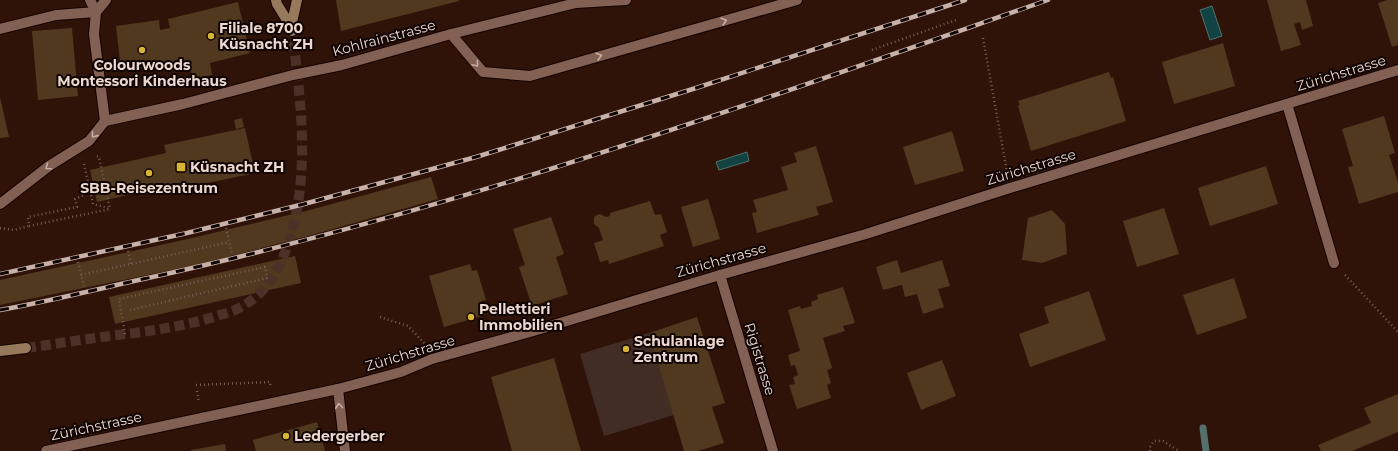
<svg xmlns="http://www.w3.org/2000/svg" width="1398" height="451" viewBox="0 0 1398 451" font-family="Montserrat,sans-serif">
  <rect width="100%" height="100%" fill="#2f1309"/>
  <path fill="#422d25" d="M649,333L674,415L604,436L580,354Z"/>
  <g fill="#124343" stroke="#53706d">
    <path d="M1212,6L1222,36L1210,40L1200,10Z"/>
    <path d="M747,152L749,161L719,170L716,162Z"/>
  </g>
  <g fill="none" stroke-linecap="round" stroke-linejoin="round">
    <path stroke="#53706d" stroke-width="7" d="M1203,428L1206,451"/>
  </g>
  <g fill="#50391f">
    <path d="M336,0H459V1L341,31Z"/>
    <path d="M1267,0H1306L1313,26L1302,30L1300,22L1294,24L1301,45L1281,51Z"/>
    <path d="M1387,0H1398V45L1392,47L1378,3Z"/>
    <path d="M238,2L250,53L210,63L212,75L193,79L190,68L180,70L179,63L121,70L116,26L159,20L160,30L170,28L168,19Z"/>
    <path d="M72,28L78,96L38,100L32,31Z"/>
    <path d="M1223,43L1235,86L1174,104L1162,62Z"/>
    <path d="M1109,72L1111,78L1113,77L1126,121L1031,151L1018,106L1020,105L1018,101Z"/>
    <path d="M0,97L9,137L0,138Z"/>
    <path d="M1384,116L1395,153L1389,155L1398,182V192L1359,204L1348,167L1353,166L1342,129Z"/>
    <path d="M242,118L244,127L236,129L234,120Z"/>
    <path d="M245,128L255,173L189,187L190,188L183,190L181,183L97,202L90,170L166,153L164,145Z"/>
    <path d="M952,131L964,171L915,185L903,147Z"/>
    <path d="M816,146L833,202L816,207L819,215L757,233L752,213L757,212L753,200L788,190L781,167L797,162L794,153Z"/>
    <path d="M1266,166L1278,204L1210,226L1198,188Z"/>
    <path d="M431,177L438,199L312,235L192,266L0,305V280L188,239L306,211Z"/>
    <path d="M708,199L720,239L693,247L681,207Z"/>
    <path d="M650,201L655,215L661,214L667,232L660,235L664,246L609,264L608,260L600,262L594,243L603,240L599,228L594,224V217L597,215L600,214L606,217L610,216V213Z"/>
    <path d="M1164,208L1179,254L1137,267L1123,221Z"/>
    <path d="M1052,210L1065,224L1067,254L1042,263L1022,260L1028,218Z"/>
    <path d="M551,217L564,254L556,257L568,294L532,306L519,267L525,265L513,229Z"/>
    <path d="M295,256L301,283L115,324L109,297Z"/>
    <path d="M897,260L901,273L942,260L950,286L938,289L944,307L923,314L917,294L905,297L902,285L883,290L876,267Z"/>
    <path d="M470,264L472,271L477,270L486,300L481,301L485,315L444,327L429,276Z"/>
    <path d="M1234,278L1247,318L1197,335L1183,295Z"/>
    <path d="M843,287L855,323L843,326L845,331L823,338L832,368L827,370L831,383L827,385L831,398L797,409L789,385L795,384L793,377L798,375L795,365L791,366L788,355L800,351L788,310L800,306L801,309L812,306L811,302L818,299L817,295Z"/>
    <path d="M1089,291L1106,340L1030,367L1019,334L1049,323L1044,307Z"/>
    <path d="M697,317L725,403L712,407L724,443L698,451H684L649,333Z"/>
    <path d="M554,358L581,451H512L491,377Z"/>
    <path d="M942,360L956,396L921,410L907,373Z"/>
    <path d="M1398,394V432L1352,451H1321L1318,445L1371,423L1364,408Z"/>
    <path d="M317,422L325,451H256L253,440Z"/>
    <path d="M225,444L226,451H191V450Z"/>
  </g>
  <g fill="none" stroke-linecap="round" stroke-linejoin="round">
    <path stroke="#4b3127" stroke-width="10" stroke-dasharray="10 5" stroke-linecap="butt" d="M26,348C62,343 98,337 134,333C164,329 192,324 220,315C226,313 232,312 237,309C265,295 278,273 288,244C311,176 301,102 292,31"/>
    <defs>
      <g id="lane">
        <path d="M451,34L483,72L530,76L797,0"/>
        <path d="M1287,104L1334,263"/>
      </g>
      <g id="street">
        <path d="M90,0L96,12L94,34L105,121"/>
        <path d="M0,29L56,15L96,12L106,0"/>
        <path d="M105,121L183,104L293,75L342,65L451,34L576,3L626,0"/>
        <path d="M0,204L49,166L89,141L105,121"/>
        <path d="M720,275L773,451"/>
        <path d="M338,389L345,451"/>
        <path d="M46,451L338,389L401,372L432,359L530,332L720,275L866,234L1010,188L1398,70"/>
      </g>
      <g id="secondary">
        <path d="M276,0L277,4L291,27"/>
        <path d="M292,31L291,27L297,0"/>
        <path d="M0,351L26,348"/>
      </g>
    </defs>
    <use href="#lane" stroke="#150100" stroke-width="12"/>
    <use href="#street" stroke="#150100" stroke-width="12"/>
    <use href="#secondary" stroke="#150100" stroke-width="12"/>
    <g stroke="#775e54" stroke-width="2.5" stroke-dasharray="1 3" stroke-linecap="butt">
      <path d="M983,38L1007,172"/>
      <path d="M872,50L956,20"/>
      <path d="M97,156L99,157L110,209"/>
      <path d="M84,164L93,204L108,208"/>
      <path d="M90,192L75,199L77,207L28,217L29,226L110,209"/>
      <path d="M0,228L14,230L29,226"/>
      <path d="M226,228L232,253"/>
      <path d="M128,251L131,264"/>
      <path d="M78,262L84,286"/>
      <path d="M81,275L229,242"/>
      <path d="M1345,275L1398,332"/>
      <path d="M380,317L408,326L425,344"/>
      <path d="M125,334L119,299L265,267L267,278L130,310"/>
      <path d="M196,385L270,382L271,388"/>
      <path d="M197,391L199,403"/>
      <path d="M1150,451V447L1154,441H1163L1179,451"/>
    </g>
    <use href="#lane" stroke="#826053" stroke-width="10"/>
    <use href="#street" stroke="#826053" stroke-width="10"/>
    <use href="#secondary" stroke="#96795a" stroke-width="10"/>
    <defs>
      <g id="rail">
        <path d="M0,274L187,233L304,204L476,157L696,88L965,0"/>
        <path d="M0,310C45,302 90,291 134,281C446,214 747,105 1048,0"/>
      </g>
    </defs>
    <use href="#rail" stroke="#c7b1a9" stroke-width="4.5"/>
    <use href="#rail" stroke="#0f0402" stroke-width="3" stroke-dasharray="9" stroke-linecap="butt"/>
  </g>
  <defs><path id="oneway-chevron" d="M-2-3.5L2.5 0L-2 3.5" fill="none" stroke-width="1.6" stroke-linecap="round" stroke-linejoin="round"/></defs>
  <g stroke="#c7aea4">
    <use href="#oneway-chevron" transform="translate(724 21) rotate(-16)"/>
    <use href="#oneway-chevron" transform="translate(599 56) rotate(-16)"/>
    <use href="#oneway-chevron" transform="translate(476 64) rotate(50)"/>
    <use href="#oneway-chevron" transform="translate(94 135) rotate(129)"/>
    <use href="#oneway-chevron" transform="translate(48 167) rotate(145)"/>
    <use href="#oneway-chevron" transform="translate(339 406) rotate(-95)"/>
  </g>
  <g fill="#d6b534" stroke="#0f0402" stroke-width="1.5">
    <circle cx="211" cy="36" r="4"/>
    <circle cx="142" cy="50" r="4"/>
    <rect x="176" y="162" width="10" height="10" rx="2"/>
    <circle cx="149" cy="173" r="4"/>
    <circle cx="471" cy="317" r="4"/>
    <circle cx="626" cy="349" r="4"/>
    <circle cx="286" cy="436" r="4"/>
  </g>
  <g text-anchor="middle" stroke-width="4" stroke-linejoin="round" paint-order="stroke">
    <g font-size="14" font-weight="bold" fill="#ecd8d0" stroke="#0f0402" text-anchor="start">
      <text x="219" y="33">Filiale 8700<tspan x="219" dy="16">Küsnacht ZH</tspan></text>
      <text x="142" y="70" text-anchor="middle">Colourwoods<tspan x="142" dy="16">Montessori Kinderhaus</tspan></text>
      <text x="190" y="172">Küsnacht ZH</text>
      <text x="149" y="193" text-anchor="middle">SBB-Reisezentrum</text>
      <text x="479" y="314">Pellettieri<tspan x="479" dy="16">Immobilien</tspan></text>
      <text x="634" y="346">Schulanlage<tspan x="634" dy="16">Zentrum</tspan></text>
      <text x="294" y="441">Ledergerber</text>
    </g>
    <g font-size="14" fill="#ecd8d0" stroke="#0f0402">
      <text transform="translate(384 38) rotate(-15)" y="5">Kohlrainstrasse</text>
      <text transform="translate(1341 73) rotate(-17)" y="5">Zürichstrasse</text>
      <text transform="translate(1031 167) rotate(-17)" y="5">Zürichstrasse</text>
      <text transform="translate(721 260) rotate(-16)" y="5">Zürichstrasse</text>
      <text transform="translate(410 353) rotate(-17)" y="5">Zürichstrasse</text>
      <text transform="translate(760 359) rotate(73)" y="5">Rigistrasse</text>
      <text transform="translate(96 426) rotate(-12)" y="5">Zürichstrasse</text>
    </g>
  </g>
</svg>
